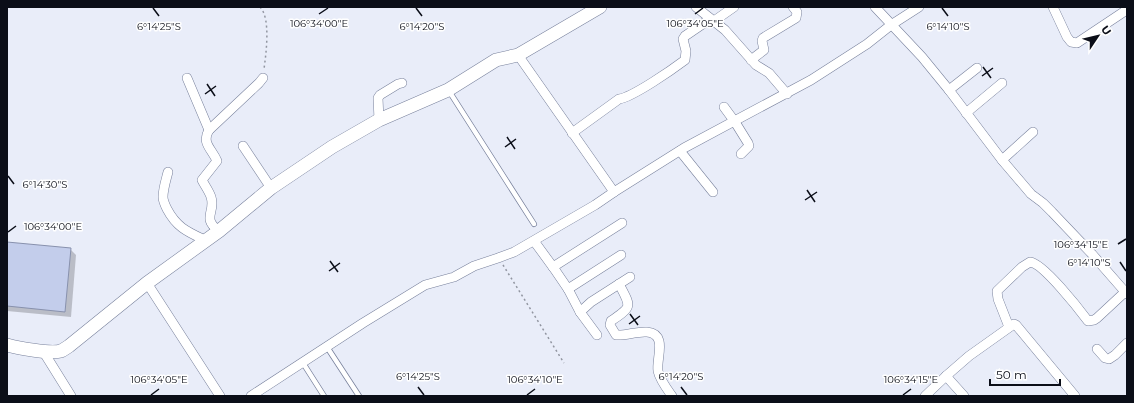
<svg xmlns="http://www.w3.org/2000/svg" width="1134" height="403" viewBox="0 0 1134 403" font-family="Montserrat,sans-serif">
  <rect width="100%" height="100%" fill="#e9edf9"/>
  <path fill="#0003" d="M7,243L70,249L76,255L71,317L7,311Z"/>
  <path fill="#c3cdeb" stroke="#8891ad" d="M7,242L71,248L65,312L7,306Z"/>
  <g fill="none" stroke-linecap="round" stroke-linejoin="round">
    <defs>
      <g id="lane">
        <path d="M449,91L534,224"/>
        <path d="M327,347L359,396"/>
        <path d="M303,363L324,396"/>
      </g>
      <g id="street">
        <path d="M696,7L725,30L756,65L769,73L787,94"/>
        <path d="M875,7L922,57L949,90L1002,160L1031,194L1043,203L1052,212L1092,254L1127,294"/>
        <path d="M1053,7L1067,37L1071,42L1077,43L1125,11"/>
        <path d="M714,21L734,7"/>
        <path d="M518,55L614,192"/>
        <path d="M751,60L764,50L762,41L763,38L796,18L797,12L793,7"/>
        <path d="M187,78L209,130"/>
        <path d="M949,90L977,68"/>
        <path d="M724,107L735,122L748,143L749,146L741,154"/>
        <path d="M966,113L1002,83"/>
        <path d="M379,120L378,98L380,95L398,84L402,83"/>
        <path d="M572,133L619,99C633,97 673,69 685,60L686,51L683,39L685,36L710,19"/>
        <path d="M243,146L271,188"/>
        <path d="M680,151L713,192"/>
        <path d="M1002,160L1033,132"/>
        <path d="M168,172C166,180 163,189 163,197C163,201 165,205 167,209C177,228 188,232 207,241"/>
        <path d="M219,231C201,218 216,212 211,197C209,191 205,186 202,180L217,161C212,149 201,143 209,130L259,83L263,78"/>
        <path d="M534,241L553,267L622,223"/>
        <path d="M553,267L568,289L621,255"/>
        <path d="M147,283L220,396"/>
        <path d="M619,284C631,307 633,306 611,321L610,325L616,335C626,336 637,331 647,332C668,334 656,358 658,371C660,380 667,389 672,396"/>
        <path d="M568,289L580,312L597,335"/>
        <path d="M580,312L591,302L630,277"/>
        <path d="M1009,327L998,299L997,291L1022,267L1030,262C1043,263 1079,309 1088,321L1094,320L1097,318L1125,292"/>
        <path d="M1097,349L1105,358L1109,359L1115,355L1127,343"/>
        <path d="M43,351L71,396"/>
        <path d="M251,396L363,323L425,285L454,277L474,266L498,258L514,252L595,205L614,192L684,148L811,80L867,44L891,25L919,7"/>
        <path d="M925,396L946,376"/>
        <path d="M964,396L946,376L969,356L1014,324L1016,325L1075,396"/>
      </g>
      <path id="secondary" d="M7,345C18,348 50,354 61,351C63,350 66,348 69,346L147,283L219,231L271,188L332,147L379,120L448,90L496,60L518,55L600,7"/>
    </defs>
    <use href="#lane" stroke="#78819c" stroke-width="6"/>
    <use href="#street" stroke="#78819c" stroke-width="10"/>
    <use href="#secondary" stroke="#78819c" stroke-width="14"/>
    <g stroke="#9195a0" stroke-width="1.5" stroke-dasharray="2 3" stroke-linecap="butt">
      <path d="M260,7C271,18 266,54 264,69"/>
      <path d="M503,265L564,363"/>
    </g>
    <use href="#lane" stroke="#fff" stroke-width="4.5"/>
    <use href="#street" stroke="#fff" stroke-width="9"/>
    <use href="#secondary" stroke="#fff" stroke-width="13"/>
  </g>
  <path fill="none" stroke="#0b0e18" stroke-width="1.5" d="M153,8L159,16M416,8L422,16M942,8L948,16M319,14L328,8M695,14L703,8M983,67L991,78M982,76L993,68M207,84L215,96M205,94L216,86M507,137L515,149M505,147L516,139M8,176L14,184M807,190L815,202M805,200L817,192M8,232L16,226M1118,244L1126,239M330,261L338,272M1120,262L1126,271M329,271L340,263M630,314L638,325M629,324L640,316M418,387L424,395M681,387L687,395M151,395L159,389M527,395L535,389M903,395L911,389"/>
  <g font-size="10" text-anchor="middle" fill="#0b0e18" stroke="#fff" stroke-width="3" stroke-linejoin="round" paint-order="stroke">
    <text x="319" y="27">106°34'00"E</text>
    <text x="695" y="27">106°34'05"E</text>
    <text x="159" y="30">6°14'25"S</text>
    <text x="422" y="30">6°14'20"S</text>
    <text x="948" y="30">6°14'10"S</text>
    <text x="45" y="188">6°14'30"S</text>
    <text x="53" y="230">106°34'00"E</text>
    <text x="1081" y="248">106°34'15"E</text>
    <text x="1089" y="266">6°14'10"S</text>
    <text x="418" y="380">6°14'25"S</text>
    <text x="681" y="380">6°14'20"S</text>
    <text x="159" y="383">106°34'05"E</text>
    <text x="535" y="383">106°34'10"E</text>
    <text x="911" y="383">106°34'15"E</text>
  </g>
  <rect width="1134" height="403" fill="none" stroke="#0b0e18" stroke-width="16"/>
  <g transform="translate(1098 36) rotate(55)" stroke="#ffffff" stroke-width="3" paint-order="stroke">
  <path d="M0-3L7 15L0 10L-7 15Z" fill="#0b0e18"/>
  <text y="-6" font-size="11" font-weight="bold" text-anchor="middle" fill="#0b0e18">U</text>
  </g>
  <path d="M990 379v6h70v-6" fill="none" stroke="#0b0e18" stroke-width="2"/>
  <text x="996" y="379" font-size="12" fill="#0b0e18" stroke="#ffffff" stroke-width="3" paint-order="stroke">50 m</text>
</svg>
